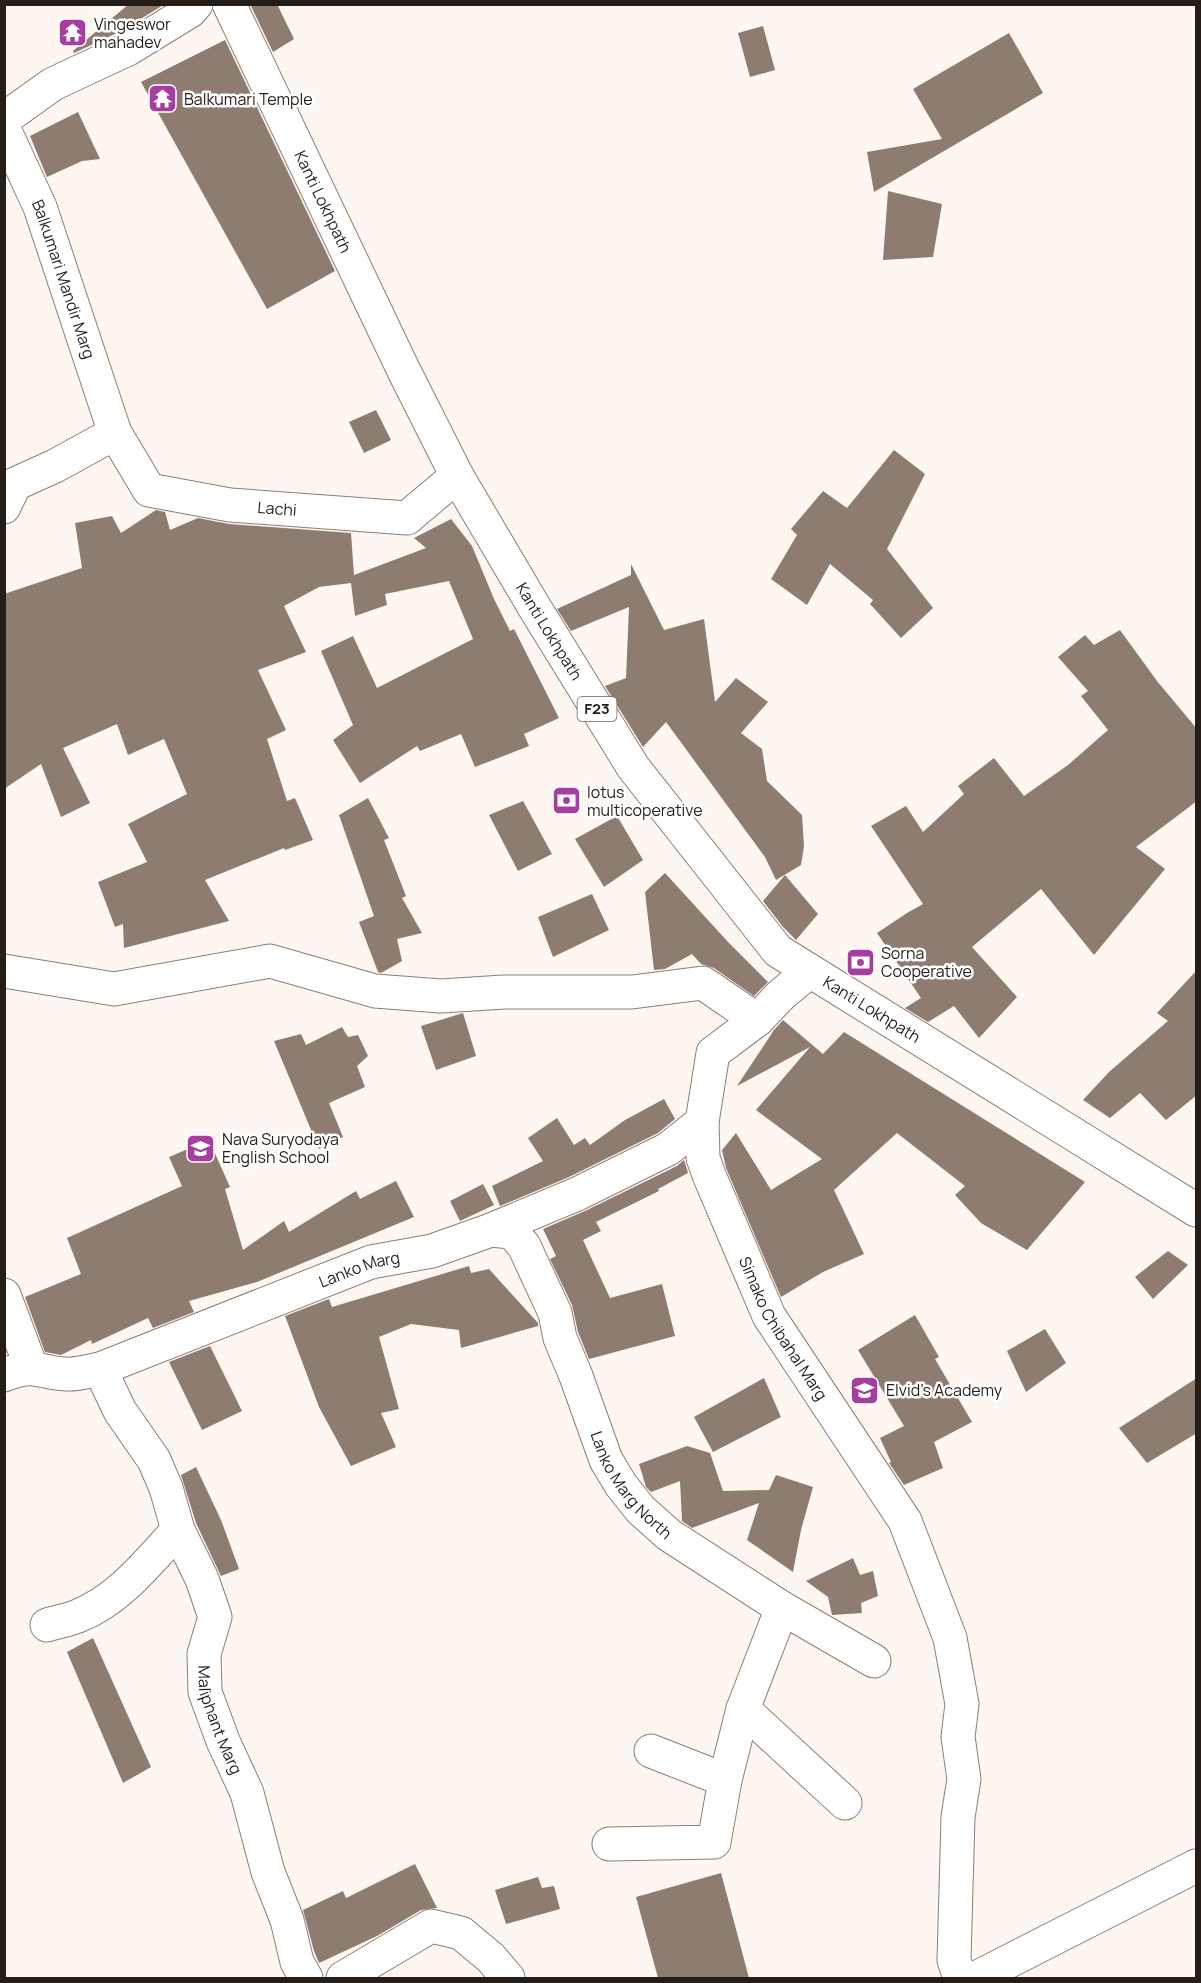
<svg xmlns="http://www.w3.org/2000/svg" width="1201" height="1983" viewBox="0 0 1201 1983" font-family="Manrope,sans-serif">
  <rect width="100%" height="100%" fill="#fef6f1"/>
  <g fill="#8e7c70">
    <path d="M129,4H165L119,32L74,53L73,51Z"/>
    <path d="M250,4H277L294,39L273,52Z"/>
    <path d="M763,26L775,70L750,77L738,33Z"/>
    <path d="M1009,33L1043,93L874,192L867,152L942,139L913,89Z"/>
    <path d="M225,40L335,271L267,309L141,82Z"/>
    <path d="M78,112L100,159L82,161L47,177L30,136Z"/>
    <path d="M888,191L942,204L933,257L883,260Z"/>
    <path d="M376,410L391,440L364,453L349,422Z"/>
    <path d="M894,450L925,474L887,549L933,608L901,638L870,604L873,600L830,564L807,605L771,579L797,535L791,529L823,491L847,508Z"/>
    <path d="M156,510L165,512L170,530L198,518L229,524L351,533L354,575L426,548L414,538L451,519L472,546L494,599L510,631L514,629L559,718L524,734L529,746L475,767L461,734L420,751L417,746L360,783L333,740L353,725L321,651L353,636L377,688L473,639L449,581L385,594L387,605L355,616L351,583L319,587L284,606L306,652L258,670L286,730L267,739L287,801L295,798L313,840L285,850L284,848L205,880L229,921L124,948L123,924L115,927L98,882L147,862L128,824L187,794L164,739L128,755L117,724L63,748L90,803L61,817L41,764L4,789V594L82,568L75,523L112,516L121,533Z"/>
    <path d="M631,564L664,630L704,619L715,702L736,678L768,702L741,733L762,749L767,781L802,815L804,846L801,865L776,880L765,857L666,722L643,747L605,686L626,678L629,607L571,631L557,609L631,575Z"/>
    <path d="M1120,630L1157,681L1197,729V801L1136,847L1165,869L1094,955L1041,889L972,947L1017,997L979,1038L954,1006L928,1022L905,1008L921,998L877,933L907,913L923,904L871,826L906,806L923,832L964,794L958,786L994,758L1024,796L1068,765L1108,730L1081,696L1088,691L1058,657L1085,635L1094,645Z"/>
    <path d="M368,798L389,838L384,840L406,896L402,898L422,933L397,939L402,961L381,973L378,972L359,922L374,916L339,815Z"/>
    <path d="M523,801L552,854L518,871L489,815Z"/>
    <path d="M617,816L643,860L604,887L575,839Z"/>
    <path d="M665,873L728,942L768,982L754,996L714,968L701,964L692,954L665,969L654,970L645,892Z"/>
    <path d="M785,875L818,914L796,940L783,927L763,901Z"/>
    <path d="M592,894L609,930L553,957L538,917Z"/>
    <path d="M1197,970V1095L1166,1120L1140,1093L1110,1118L1083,1100L1109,1072L1168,1021L1157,1013Z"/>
    <path d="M463,1013L476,1056L436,1070L421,1026Z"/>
    <path d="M783,1020L823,1054L844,1032L1085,1182L1027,1250L981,1223L955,1195L965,1186L897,1133L834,1190L864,1254L823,1272L781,1297L726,1168L722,1150L736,1133L771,1190L822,1159L756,1110L810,1047L737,1086L774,1030Z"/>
    <path d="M342,1027L348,1037L358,1035L368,1056L357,1066L365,1087L329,1103L343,1137L319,1149L274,1041L301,1034L306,1045Z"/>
    <path d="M664,1099L675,1119L658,1133L569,1177L500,1206L492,1186L543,1161L528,1138L557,1118L574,1145L585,1138L590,1145L625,1120Z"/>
    <path d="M209,1140L230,1187L225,1189L243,1250L284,1221L289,1232L356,1191L360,1199L396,1181L414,1217L257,1282L189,1301L194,1312L153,1328L148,1318L92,1344L91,1340L61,1355L45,1352L25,1297L81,1274L67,1238L182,1186L169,1157Z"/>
    <path d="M684,1160L688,1173L658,1189L659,1191L596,1222L601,1231L583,1240L610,1298L662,1284L675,1336L589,1359L578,1332L572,1305L550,1259L556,1256L543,1229L585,1211L677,1166Z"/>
    <path d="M483,1184L494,1205L460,1221L450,1201Z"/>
    <path d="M1168,1251L1188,1265L1153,1299L1135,1277Z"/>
    <path d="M469,1266L471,1273L489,1269L538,1323V1326L461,1348L459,1330L411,1324L379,1337L399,1409L381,1413L396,1447L351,1466L319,1407L285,1316L329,1299L332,1307Z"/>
    <path d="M915,1315L939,1357L935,1359L972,1422L934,1442L943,1468L904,1485L889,1463L891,1462L880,1438L904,1426L858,1350Z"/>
    <path d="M1045,1329L1066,1363L1026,1392L1007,1351Z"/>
    <path d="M210,1346L242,1411L202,1430L169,1362Z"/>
    <path d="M764,1378L781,1417L713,1452L694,1417Z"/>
    <path d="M1197,1378V1433L1147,1463L1119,1428Z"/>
    <path d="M687,1446L710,1453L723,1491L769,1490L776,1475L813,1487L801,1530L793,1572L747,1540L759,1503L692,1528L682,1521L680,1481L651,1492L646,1487L639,1464Z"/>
    <path d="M196,1467L221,1520L239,1569L221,1576L196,1523L181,1475Z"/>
    <path d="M853,1558L860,1575L873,1571L878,1596L861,1603L862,1613L832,1615L828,1597L806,1581Z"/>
    <path d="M93,1638L151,1767L123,1783L67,1652Z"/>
    <path d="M415,1864L437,1908L421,1910L377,1936L319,1963L314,1951L303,1910L343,1891L346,1898Z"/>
    <path d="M721,1873L749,1978H658L636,1897Z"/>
    <path d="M538,1877L542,1888L554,1886L560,1909L506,1924L495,1890Z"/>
  </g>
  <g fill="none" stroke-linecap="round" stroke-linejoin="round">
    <defs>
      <g id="minor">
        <path d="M4,119L53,84L128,49L190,11L196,4"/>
        <path id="s1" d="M4,129L40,207L115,433L149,490L230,505L407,518L457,476"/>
        <path d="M4,507L15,484L55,466L115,433"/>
        <path d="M4,971L114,989L270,961L375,991L441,996L504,992H632L703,983L757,1020"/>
        <path id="s2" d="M491,1230L512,1232L524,1246L555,1313L560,1338L576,1376L606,1460L621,1485L640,1509L669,1535L782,1608L874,1661"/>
        <path d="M4,1295L31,1367"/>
        <path id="s3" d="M100,1369L120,1411L154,1460L166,1488L178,1530L202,1579L215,1617L204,1654L205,1692L223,1741L247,1793L268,1872L287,1920L297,1962L306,1978"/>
        <path id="s4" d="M4,1375C37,1362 37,1373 66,1374C77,1375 89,1371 100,1369L371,1262L432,1251L491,1230L577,1194L668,1149L702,1122"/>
        <path d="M47,1625C57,1622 68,1620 78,1616C119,1600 149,1561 178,1530"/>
        <path d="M743,1709L845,1803"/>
        <path d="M651,1751L725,1780"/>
        <path d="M609,1844L714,1842L725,1780L743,1709L782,1608"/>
        <path d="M343,1978L431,1926L461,1933L491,1958L508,1978"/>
        <path d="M976,1978L1196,1866"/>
      </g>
      <g id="secondary">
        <path id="s5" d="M810,971L782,994L757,1020L713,1053L702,1122L703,1158L709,1175L769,1316L905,1521L950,1638L962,1704L958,1737L964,1779L958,1817L954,1960L960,1978"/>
      </g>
      <g id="primary">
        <path id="s6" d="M229,4L404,371L457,476L533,605L633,767L778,951L1196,1210"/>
      </g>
    </defs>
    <use href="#minor" stroke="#907d72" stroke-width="35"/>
    <use href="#secondary" stroke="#907d72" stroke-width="35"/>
    <use href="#primary" stroke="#907d72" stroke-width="35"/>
    <use href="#minor" stroke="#fff" stroke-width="33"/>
    <use href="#secondary" stroke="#fff" stroke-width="33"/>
    <use href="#primary" stroke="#fff" stroke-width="33"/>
  </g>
  <defs>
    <symbol id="temple-square" viewBox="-11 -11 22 22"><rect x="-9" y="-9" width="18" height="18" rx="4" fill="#a63ea0" stroke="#fff"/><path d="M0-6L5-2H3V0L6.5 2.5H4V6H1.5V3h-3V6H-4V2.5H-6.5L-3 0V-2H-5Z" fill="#fff"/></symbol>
    <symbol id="bank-square" viewBox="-11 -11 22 22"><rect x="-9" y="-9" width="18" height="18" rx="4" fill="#a63ea0" stroke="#fff"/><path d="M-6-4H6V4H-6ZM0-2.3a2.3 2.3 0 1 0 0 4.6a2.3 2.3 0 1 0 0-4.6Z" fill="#fff"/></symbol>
    <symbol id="school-square" viewBox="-11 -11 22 22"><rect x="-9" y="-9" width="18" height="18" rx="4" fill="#a63ea0" stroke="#fff"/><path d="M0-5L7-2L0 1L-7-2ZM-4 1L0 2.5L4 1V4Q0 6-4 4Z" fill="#fff"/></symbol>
  </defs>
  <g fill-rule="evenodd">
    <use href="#temple-square" x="56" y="16" width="33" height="33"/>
    <use href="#temple-square" x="146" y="82" width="33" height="33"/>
    <use href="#bank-square" x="550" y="784" width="33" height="33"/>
    <use href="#bank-square" x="844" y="946" width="33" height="33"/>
    <use href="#school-square" x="184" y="1132" width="33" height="33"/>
    <use href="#school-square" x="848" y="1374" width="33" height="33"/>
  </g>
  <g text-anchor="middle" stroke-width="5" stroke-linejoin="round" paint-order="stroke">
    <rect fill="#fff" stroke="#66615d" stroke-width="1.5" x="577.5" y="697" width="39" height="24" rx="4.5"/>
    <g font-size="15" font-weight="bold" fill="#241d18">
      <text x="597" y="714">F23</text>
    </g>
    <g font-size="16" fill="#241d18" stroke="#fff" text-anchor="start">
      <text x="94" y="30">Vingeswor<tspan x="94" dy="18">mahadev</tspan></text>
      <text x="184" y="105">Balkumari Temple</text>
      <text x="587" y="798">lotus<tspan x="587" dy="18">multicoperative</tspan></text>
      <text x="881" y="959">Sorna<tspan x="881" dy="18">Cooperative</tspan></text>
      <text x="222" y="1145">Nava Suryodaya<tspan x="222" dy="18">English School</tspan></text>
      <text x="886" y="1396">Elvid's Academy</text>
    </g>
    <g font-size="16" fill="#241d18" stroke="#fff">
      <text dy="6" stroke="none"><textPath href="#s6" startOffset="219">Kanti Lokhpath</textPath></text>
      <text dy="6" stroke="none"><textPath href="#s1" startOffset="162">Balkumari Mandir Marg</textPath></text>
      <text dy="6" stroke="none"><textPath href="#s1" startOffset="520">Lachi</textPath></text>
      <text dy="6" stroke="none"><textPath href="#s6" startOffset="705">Kanti Lokhpath</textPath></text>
      <text dy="6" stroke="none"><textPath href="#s6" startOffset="1209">Kanti Lokhpath</textPath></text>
      <text dy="6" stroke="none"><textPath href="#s4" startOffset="376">Lanko Marg</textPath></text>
      <text dy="6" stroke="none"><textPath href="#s5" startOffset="422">Simako Chibahal Marg</textPath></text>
      <text dy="6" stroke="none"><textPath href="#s2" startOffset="304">Lanko Marg North</textPath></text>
      <text dy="6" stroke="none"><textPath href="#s3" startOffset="382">Maliphant Marg</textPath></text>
    </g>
  </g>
  <rect width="1201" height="1983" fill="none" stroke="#241d18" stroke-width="12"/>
</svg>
